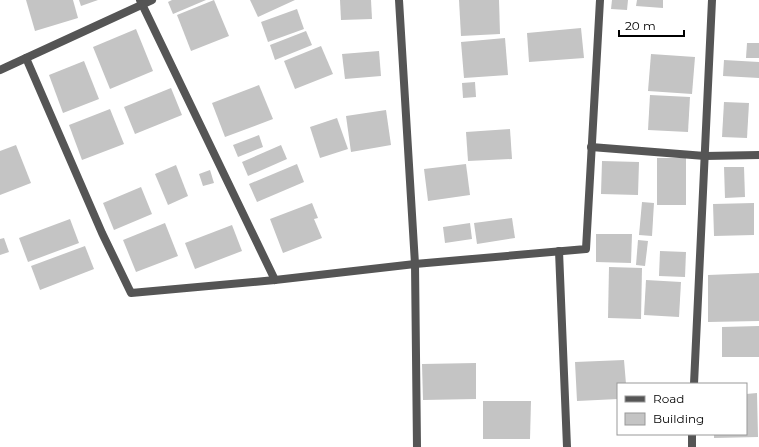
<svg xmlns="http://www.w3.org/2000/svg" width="759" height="447" viewBox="0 0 759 447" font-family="Montserrat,sans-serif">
  <rect width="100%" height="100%" fill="#fff"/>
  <g fill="#c4c4c4">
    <path d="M26,0H73L78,18L35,31Z"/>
    <path d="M79,0H98L81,6Z"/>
    <path d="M172,0H206L173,14L168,2Z"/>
    <path d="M214,0L229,36L191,51L177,15Z"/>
    <path d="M250,0H295L258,17Z"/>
    <path d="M340,0H371L372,19L341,20Z"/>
    <path d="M459,0H499L500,34L461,36Z"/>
    <path d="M612,0H628L627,10L611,9Z"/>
    <path d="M637,0H663V8L636,6Z"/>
    <path d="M297,9L304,29L268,42L261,22Z"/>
    <path d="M581,28L584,58L529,62L527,33Z"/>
    <path d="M136,29L153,71L110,89L93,47Z"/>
    <path d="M306,31L312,45L275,60L270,45Z"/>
    <path d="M505,38L508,75L464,78L461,42Z"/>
    <path d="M747,43H759V58H746Z"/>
    <path d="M321,46L333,74L295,89L284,61Z"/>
    <path d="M379,51L381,76L345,79L342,54Z"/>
    <path d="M651,54L695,57L692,94L648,91Z"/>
    <path d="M724,60L759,62V78L723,76Z"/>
    <path d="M84,61L99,99L63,113L49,75Z"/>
    <path d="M475,82L476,97L463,98L462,83Z"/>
    <path d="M259,85L273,119L225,137L212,103Z"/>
    <path d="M171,88L182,115L135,134L124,107Z"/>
    <path d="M650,95L690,97L688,132L648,130Z"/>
    <path d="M724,102L749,103L747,138L722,137Z"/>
    <path d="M110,109L124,144L82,160L69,125Z"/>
    <path d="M386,110L391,145L351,152L346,116Z"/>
    <path d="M337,118L348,149L320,158L310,127Z"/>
    <path d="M510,129L512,159L468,161L466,132Z"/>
    <path d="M259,135L263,147L238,157L233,145Z"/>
    <path d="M16,145L31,183L0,195V151Z"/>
    <path d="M281,145L287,159L248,176L242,162Z"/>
    <rect x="657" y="158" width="29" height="47"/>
    <path d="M602,161L639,162L638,195L601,194Z"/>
    <path d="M297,164L304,182L257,202L249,184Z"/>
    <path d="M466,164L470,195L428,201L424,169Z"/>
    <path d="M176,165L188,196L168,205L155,174Z"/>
    <path d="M724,167H744L745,197L725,198Z"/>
    <path d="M210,170L214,183L203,186L199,174Z"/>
    <path d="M141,187L152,214L114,230L103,203Z"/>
    <path d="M642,202L654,203L652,236L639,235Z"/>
    <path d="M312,203L318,218L314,219L322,238L283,253L270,219Z"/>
    <path d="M754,203V235L714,236L713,204Z"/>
    <path d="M512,218L515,238L477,244L474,223Z"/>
    <path d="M70,219L79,243L28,262L19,238Z"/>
    <path d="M165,223L178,256L136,272L123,240Z"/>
    <path d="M470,223L472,239L445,243L443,227Z"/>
    <path d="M232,225L242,251L195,269L185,243Z"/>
    <path d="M596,234H632L631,263L596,262Z"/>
    <path d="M4,238L9,252L0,255V239Z"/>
    <path d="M638,240L648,241L645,266L636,265Z"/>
    <path d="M85,246L94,269L40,290L31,266Z"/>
    <path d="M660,251L686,252L685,277L659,276Z"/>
    <path d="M609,267L642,268L641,319L608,318Z"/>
    <path d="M759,273V321L708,322V275Z"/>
    <path d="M646,280L681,282L679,317L644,315Z"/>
    <path d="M759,326V357H722V327Z"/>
    <path d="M624,360L626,384H618V399L577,401L575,362Z"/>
    <path d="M476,363V399L423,400L422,364Z"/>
    <path d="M757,393L758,437L714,438V434H746V394Z"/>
    <path d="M483,401H531L530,439H483Z"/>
  </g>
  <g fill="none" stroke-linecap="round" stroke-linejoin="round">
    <g stroke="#555" stroke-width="8">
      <path d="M140,0L275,280"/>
      <path d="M399,0L415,264L417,447"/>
      <path d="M26,58L152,0"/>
      <path d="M0,70L26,58L102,233L131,293L275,280L415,264L586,249L600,0"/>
      <path d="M591,147L705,156L759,155"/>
      <path d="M559,251L567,447"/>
      <path d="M694,384L712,0"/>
      <path d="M692,447V434"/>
    </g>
  </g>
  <rect x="617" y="383" width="130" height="52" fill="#ffffff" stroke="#999999"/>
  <rect x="625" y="396" width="20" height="6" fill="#555555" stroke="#999999"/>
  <text x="653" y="403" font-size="12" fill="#000000">Road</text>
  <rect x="625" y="413" width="20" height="12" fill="#c4c4c4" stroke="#999999"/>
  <text x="653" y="423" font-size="12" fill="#000000">Building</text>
  <path d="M619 30v6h65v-6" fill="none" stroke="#000000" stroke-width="2"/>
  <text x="625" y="30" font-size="12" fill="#000000" stroke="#ffffff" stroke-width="3" paint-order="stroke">20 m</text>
</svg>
